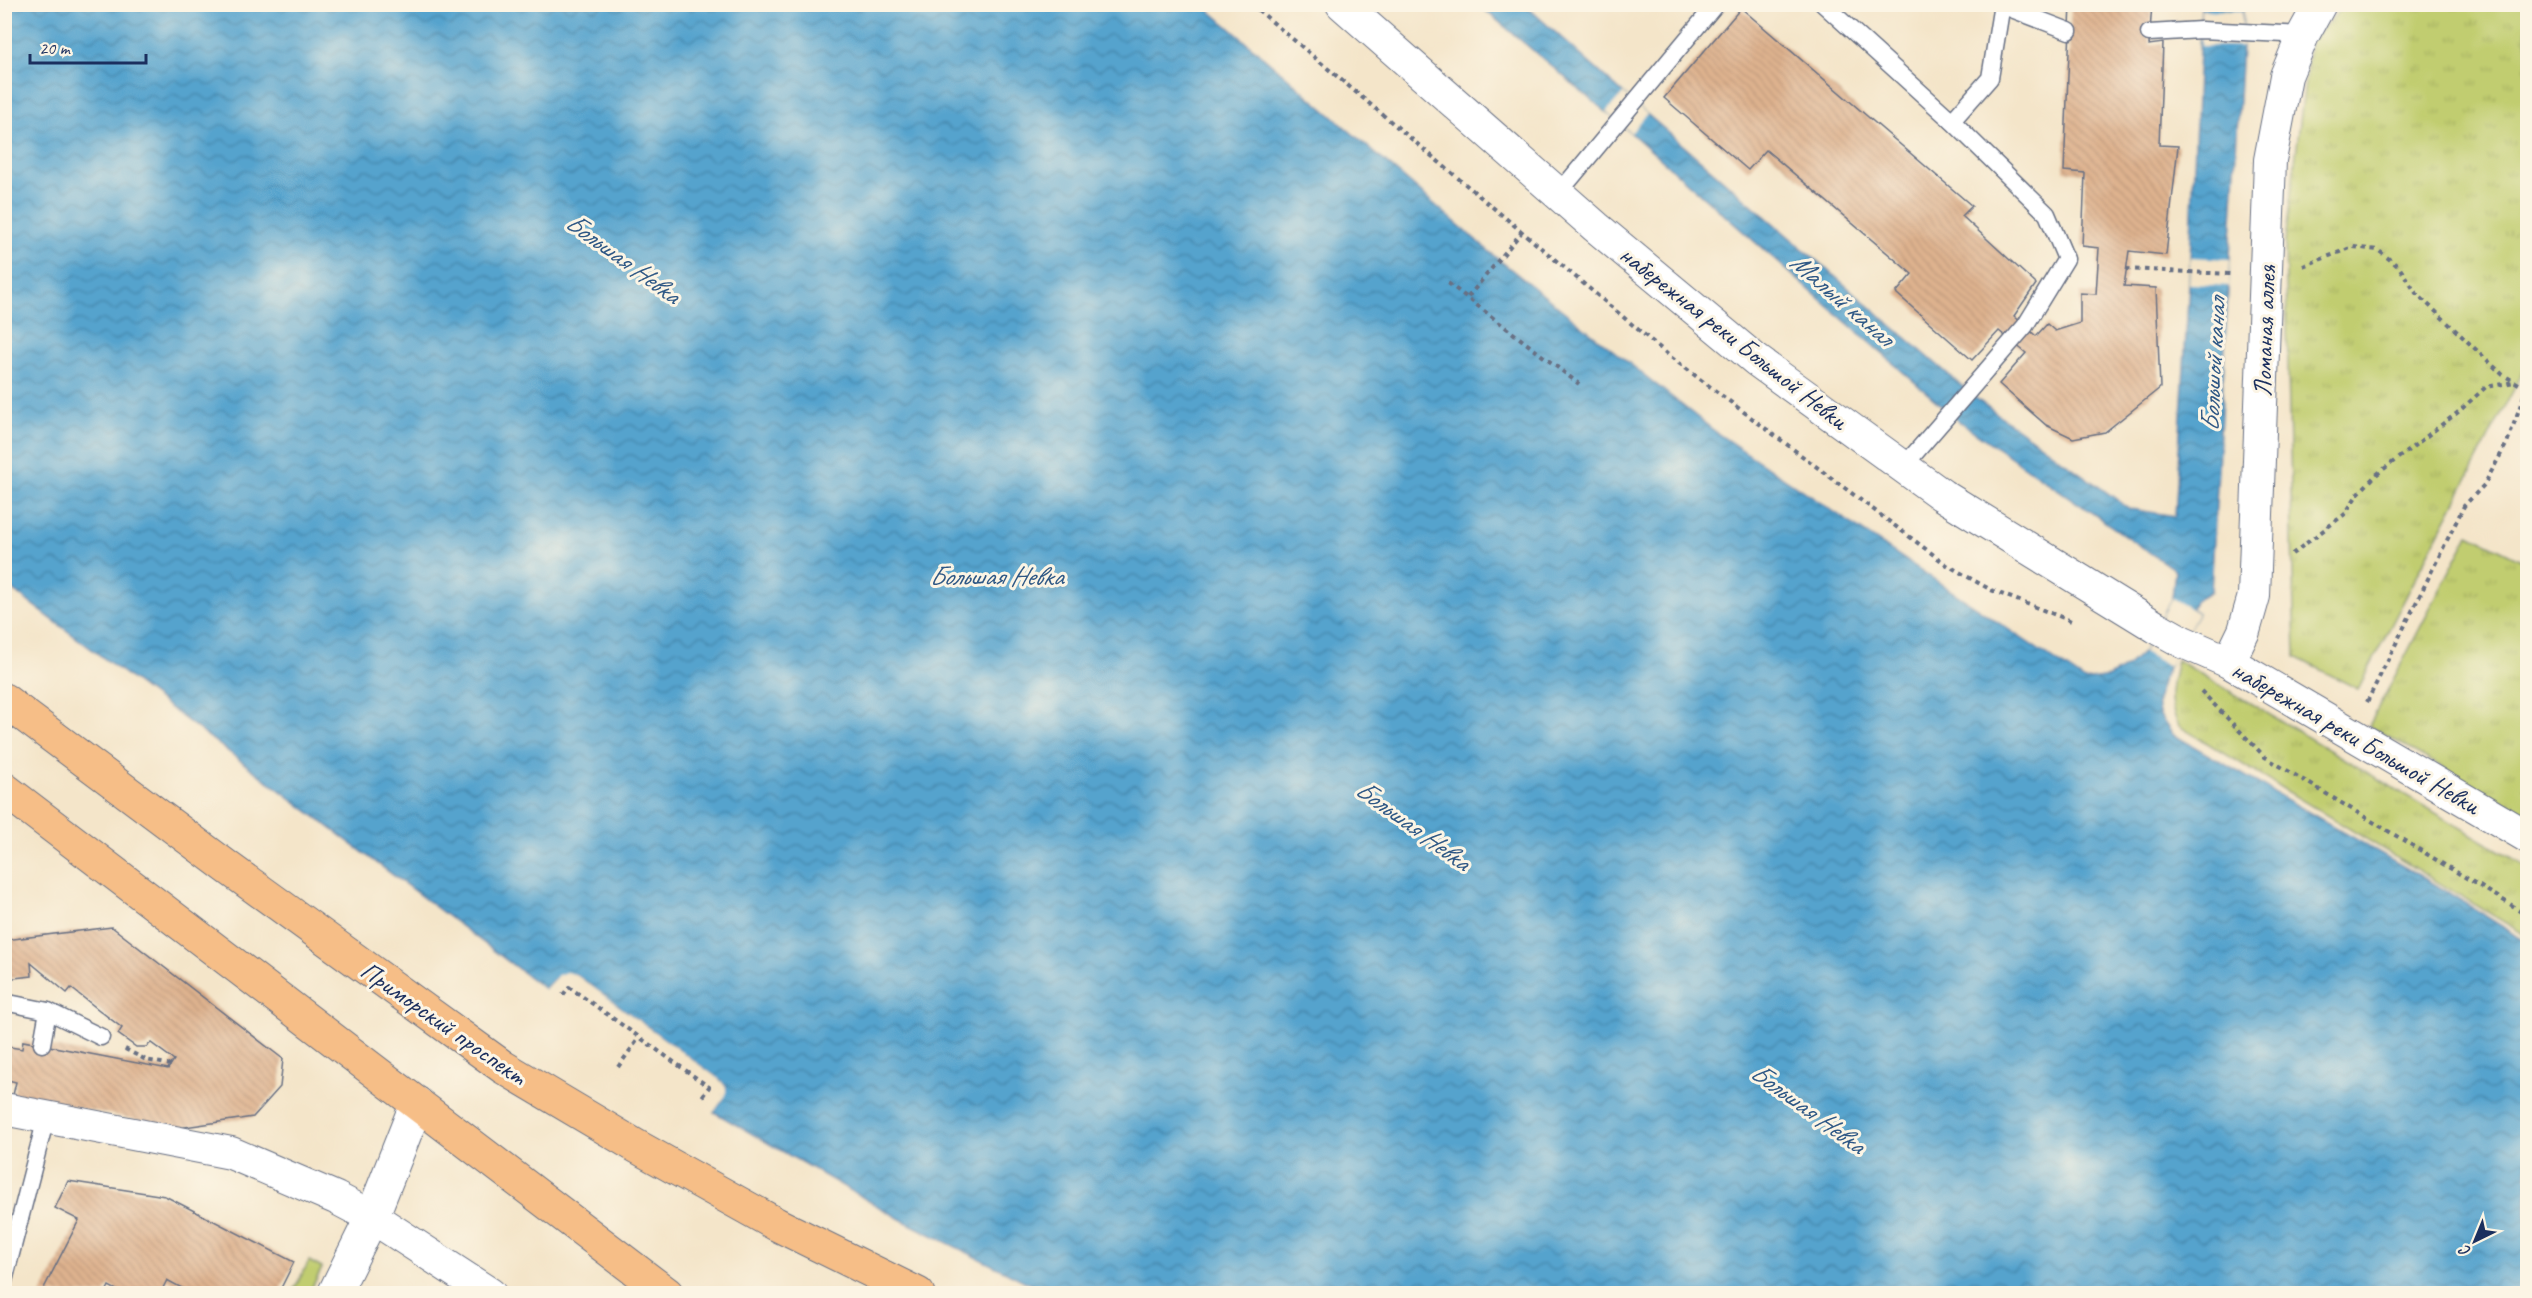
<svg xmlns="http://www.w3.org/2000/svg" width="2532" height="1298" viewBox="0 0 2532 1298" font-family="Caveat,sans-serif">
  <defs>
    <pattern id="park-tufts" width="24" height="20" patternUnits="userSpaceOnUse" patternTransform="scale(1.5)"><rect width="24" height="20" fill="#c1cd6f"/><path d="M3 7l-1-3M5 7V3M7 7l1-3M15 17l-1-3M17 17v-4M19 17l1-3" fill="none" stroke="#a5b063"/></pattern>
    <pattern id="water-waves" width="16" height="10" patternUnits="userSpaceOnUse" patternTransform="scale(1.5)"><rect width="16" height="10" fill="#54a3cd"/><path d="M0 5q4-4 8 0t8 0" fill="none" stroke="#4585aa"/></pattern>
    <pattern id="building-back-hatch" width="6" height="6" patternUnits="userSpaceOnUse" patternTransform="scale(1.5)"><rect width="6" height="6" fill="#deb28e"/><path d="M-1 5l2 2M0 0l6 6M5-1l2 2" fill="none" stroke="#be997d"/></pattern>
  </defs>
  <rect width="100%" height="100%" fill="#fcf5e5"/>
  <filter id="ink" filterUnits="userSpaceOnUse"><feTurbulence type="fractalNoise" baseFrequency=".0167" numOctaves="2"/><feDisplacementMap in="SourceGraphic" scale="12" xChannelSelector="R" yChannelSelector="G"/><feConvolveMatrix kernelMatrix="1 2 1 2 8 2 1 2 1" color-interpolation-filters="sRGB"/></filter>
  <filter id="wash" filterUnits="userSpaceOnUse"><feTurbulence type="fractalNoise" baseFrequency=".008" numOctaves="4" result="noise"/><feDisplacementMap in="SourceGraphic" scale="24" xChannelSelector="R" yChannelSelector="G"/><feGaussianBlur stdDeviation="1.35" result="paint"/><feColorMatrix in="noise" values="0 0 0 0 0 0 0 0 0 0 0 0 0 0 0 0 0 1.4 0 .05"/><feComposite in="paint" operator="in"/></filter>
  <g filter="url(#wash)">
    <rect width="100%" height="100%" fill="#f4e5c9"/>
    <path fill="#c1cd6f" stroke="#6e7e66" stroke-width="1.5" d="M309,1261L322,1268L309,1293H292Z"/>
    <g fill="url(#park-tufts)" stroke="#6e7e66" stroke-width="1.5">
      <path d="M2345,5H2527V364L2358,689L2295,657L2285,242L2310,42Z"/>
      <path d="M2469,534L2527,563V815L2369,726Z"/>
      <path d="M2177,660L2527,867V936L2179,726C2166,699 2171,688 2177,660Z"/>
    </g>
    <path fill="url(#water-waves)" stroke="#386996" stroke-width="1.5" d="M4,5H1203L1498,259L1717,433L2085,681L2109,677L2129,665L2143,652L2172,598L2175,570L1960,422L1631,133L1479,5H1525L1634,103L1978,400L2130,509L2175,516L2189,284L2201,5H2243L2242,46L2211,591L2196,600L2191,608L2198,613C2186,635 2153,684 2158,709C2159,717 2168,727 2172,734L2436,885L2527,942V1293L1050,1294L902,1220L714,1112L721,1102L726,1087L719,1079L575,974C561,971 553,979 545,989L5,584Z"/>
    <g fill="#f4e5c9">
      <path d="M2201,10L2242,11V46H2201Z"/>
      <path d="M1623,93L1647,114L1631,133L1606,112Z"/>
      <path d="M2190,257L2230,259L2229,286L2189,284Z"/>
      <path d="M2172,598L2198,613L2169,666L2143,652Z"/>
      <path d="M566,972L575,974L719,1079L726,1087V1095L714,1112L711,1110L723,1094V1088L717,1082L573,977H560L548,991L545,989L558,975Z"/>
    </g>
    <g id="blocks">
      <g fill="url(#building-back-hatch)">
        <path d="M2071,4H2152L2149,45L2163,43L2159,145L2178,146L2166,255L2129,251L2124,286L2156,288L2160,388L2105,432L2073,438L2046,425L1999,384L2026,353L1999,331L1972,360L1896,293L1912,274L1766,150L1748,170L1664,98L1741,8L1972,206L1962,216L2036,284L2014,316L2036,336L2047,324L2055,331L2080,323V293L2096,294L2099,248L2082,246L2085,173L2064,171Z"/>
        <path d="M112,927L283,1059L280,1087L253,1117L178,1128L13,1095L16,1082L4,1079V1046L22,1049L23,1041L168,1069L174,1060L151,1043L146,1047H136L118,1034L122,1028L71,988L67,993L31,963L32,976L5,979V940Z"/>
        <path d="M68,1181L165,1196L294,1262L278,1294H193L167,1280L160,1294H124L109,1286L105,1294H41L79,1220L55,1208Z"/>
      </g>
    </g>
  </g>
  <g filter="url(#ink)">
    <use href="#blocks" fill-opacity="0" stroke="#676f83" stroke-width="1.5"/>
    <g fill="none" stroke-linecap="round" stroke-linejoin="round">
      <defs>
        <g id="service">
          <path d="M1823,4L1952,121L1990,78L2002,4"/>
          <path d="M2001,5L2069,31"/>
          <path d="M2149,33L2201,30L2303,35"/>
          <path d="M1558,194L1716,4"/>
          <path d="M1903,467L2025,326L2066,259L2047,214L1952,121"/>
          <path d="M4,1002L48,1011L101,1037"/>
          <path d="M42,1044L48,1011"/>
          <path d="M4,1281L46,1118"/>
        </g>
        <g id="minor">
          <path d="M1342,4L1596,227L1756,360L1942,495L2156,627L2183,642L2229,662L2528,837"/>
          <path d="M2229,662L2244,631L2254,596L2270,160L2286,76L2303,35L2320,4"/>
          <path d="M4,1109L231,1153L336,1198L372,1217L490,1294"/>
        </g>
        <path id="tertiary" d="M334,1294L372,1217L417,1103"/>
        <g id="primary">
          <path d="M4,700L227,867L503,1067L636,1146L776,1224L918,1294"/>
          <path d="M4,789L667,1294"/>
        </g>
      </defs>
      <use href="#service" stroke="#676f83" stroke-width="19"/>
      <use href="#minor" stroke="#676f83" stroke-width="34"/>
      <use href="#tertiary" stroke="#676f83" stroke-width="35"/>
      <use href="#primary" stroke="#676f83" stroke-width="35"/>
      <g stroke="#676f83" stroke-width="4" stroke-dasharray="4.5 4.5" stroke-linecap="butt">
        <path d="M1251,4L1672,358L1947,565L1991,590L2074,622"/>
        <path d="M2303,266L2353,247L2378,250L2399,267L2416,293L2503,375L2526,388"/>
        <path d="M2126,269L2230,274"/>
        <path d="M1448,283L1579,384"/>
        <path d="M1468,297L1521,233"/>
        <path d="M2292,554L2345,514L2357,495L2376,475L2457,413L2486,387L2514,382"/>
        <path d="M2201,691L2265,757L2528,915"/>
        <path d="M2367,702L2464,506L2484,485L2507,443L2527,387"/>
        <path d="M563,995L569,987L709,1087L702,1097"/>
        <path d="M125,1049L146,1060L171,1065"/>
        <path d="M618,1067L639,1038"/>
      </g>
      <use href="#service" stroke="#fff" stroke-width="16"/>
      <use href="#minor" stroke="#fff" stroke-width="32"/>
      <use href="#tertiary" stroke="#fff" stroke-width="33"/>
      <use href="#primary" stroke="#f6be87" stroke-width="33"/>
    </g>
  </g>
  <g text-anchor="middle" stroke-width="6" stroke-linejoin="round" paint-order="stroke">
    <g font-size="26" fill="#1b2f5e" stroke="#fcf5e5">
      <text transform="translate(2264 331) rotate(-88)" y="9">Ломаная аллея</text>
      <text transform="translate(1734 337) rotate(38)" y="9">набережная реки Большой Невки</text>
      <text transform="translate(2356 737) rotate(30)" y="9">набережная реки Большой Невки</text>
      <text transform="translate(444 1023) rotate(35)" y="9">Приморский проспект</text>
    </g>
    <g font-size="27" font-style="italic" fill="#2f5885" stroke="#fcf5e5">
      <text transform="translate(623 258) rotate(36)" y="9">Большая Невка</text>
      <text transform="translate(1842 299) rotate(41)" y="9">Малый канал</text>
      <text transform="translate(2213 365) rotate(-87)" y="9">Большой канал</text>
      <text x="996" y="585">Большая Невка</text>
      <text transform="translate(1413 825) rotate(36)" y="9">Большая Невка</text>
      <text transform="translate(1808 1108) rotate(36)" y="9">Большая Невка</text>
    </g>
  </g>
  <rect width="2532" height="1298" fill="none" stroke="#fcf5e5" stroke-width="24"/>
  <g transform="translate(2475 1241) rotate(223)" stroke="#fcf5e5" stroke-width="4.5" paint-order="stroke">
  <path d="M0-4.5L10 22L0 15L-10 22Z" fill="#1b2f5e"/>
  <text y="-9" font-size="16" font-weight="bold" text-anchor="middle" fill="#1b2f5e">С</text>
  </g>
  <path d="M30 54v9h116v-9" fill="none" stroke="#1b2f5e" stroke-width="3"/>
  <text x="39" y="54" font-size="18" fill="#1b2f5e" stroke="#fcf5e5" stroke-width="4.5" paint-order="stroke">20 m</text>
</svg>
